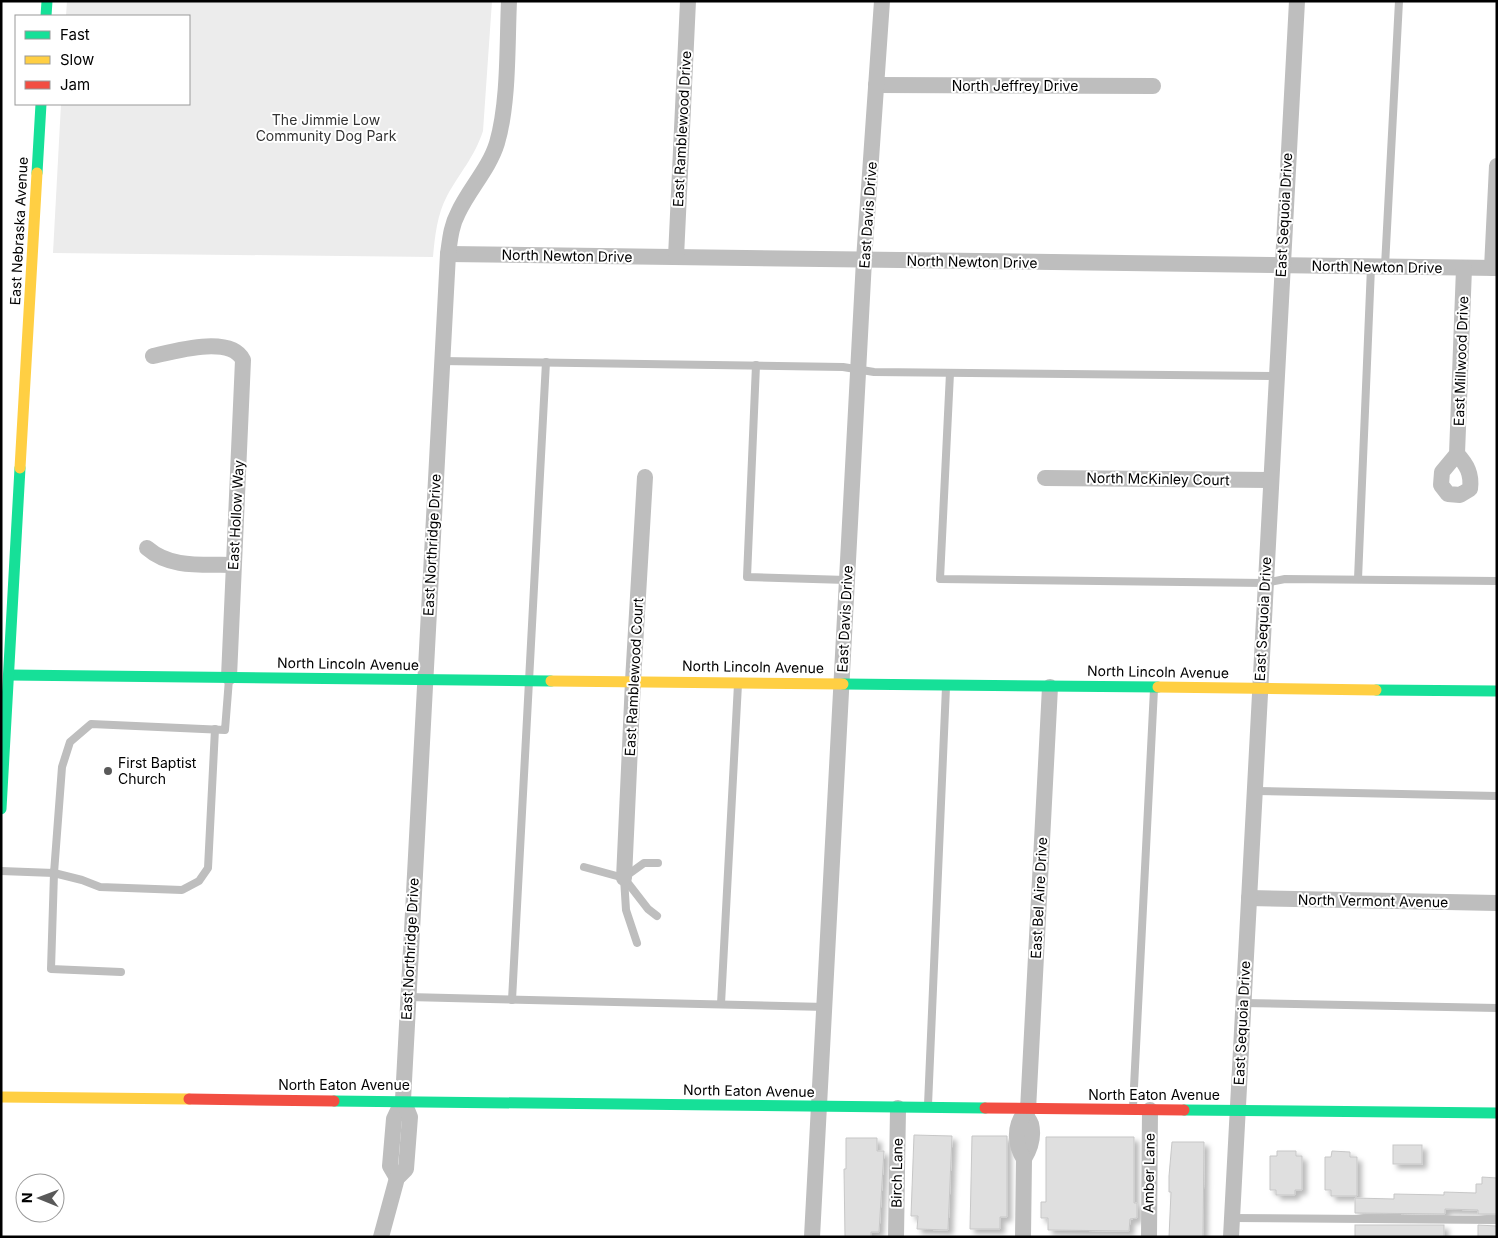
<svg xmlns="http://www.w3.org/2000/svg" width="1498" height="1238" viewBox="0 0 1498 1238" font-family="Inter,sans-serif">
  <defs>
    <filter id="shadow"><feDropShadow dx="4.5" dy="4.5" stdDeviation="2.5" flood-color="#0004"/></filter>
  </defs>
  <rect width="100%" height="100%" fill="#fff"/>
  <path fill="#ececec" d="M67,1H492L483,131C474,158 460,172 447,196C437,215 435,236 433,257L53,253L61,104H189V16H66Z"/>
  <g fill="#dfdfdf" stroke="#c7c7c7" filter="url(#shadow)">
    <path d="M914,1135L952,1136L948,1230L917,1229L918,1216H911Z"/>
    <path d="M972,1136H1007V1217H1000V1229H970Z"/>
    <path d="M1046,1137H1134V1203H1137V1218L1130,1219L1129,1231L1048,1230V1218H1041V1202H1046Z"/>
    <path d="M846,1138H877V1151H884L879,1232H871V1237H845L844,1169H846Z"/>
    <path d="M1172,1142H1204L1203,1237H1169L1171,1192H1169V1176Z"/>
    <rect x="1393" y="1145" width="29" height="19"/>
    <path d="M1277,1151H1296V1156H1302V1190H1295V1195H1276V1190H1270V1156H1277Z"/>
    <path d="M1332,1151L1350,1152V1157H1357V1196H1331V1190H1325V1157H1331Z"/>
    <path d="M1482,1177L1497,1178V1214H1478V1210L1445,1209V1214L1355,1213V1198L1394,1199V1194L1444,1195V1192L1476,1193V1184H1482Z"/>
    <rect x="1355" y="1225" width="89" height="12"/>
    <path d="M1478,1225L1497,1226V1237H1478Z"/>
  </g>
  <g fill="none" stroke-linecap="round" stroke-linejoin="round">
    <g stroke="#bebebe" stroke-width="8">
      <path d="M1385,266L1399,1"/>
      <path d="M441,361L843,367L874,372L1275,376"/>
      <path d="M756,365L747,577L847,580"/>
      <path d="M950,373L940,579L1265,583L1285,579L1497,581"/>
      <path d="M1358,579L1371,267"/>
      <path d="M1255,791L1497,796"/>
      <path d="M584,867L624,878L648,909L657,916"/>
      <path d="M1,871L54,873L62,767L70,742L91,724L225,730L229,679"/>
      <path d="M626,876L644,863H658"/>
      <path d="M624,878L626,910L637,943"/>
      <path d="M121,972L51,969L54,873L82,880L100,887L182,890L199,881L208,868L215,729"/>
      <path d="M408,997L826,1007"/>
      <path d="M512,1000L546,362"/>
      <path d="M1243,1003L1497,1008"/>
      <path d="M721,1004L738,684"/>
      <path d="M928,1105L946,687"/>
      <path d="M1133,1107L1154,689"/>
      <path d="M1232,1218L1497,1220"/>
    </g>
    <g stroke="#bebebe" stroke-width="16">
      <path d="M876,85L1153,86"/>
      <path d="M448,254L1497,268"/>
      <path d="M676,257L688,1"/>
      <path d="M1492,268L1497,166"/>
      <path d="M153,356C175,351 231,335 243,360L229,677"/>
      <path d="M1457,454C1467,465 1472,474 1470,489L1460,495L1448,494L1441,485L1442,472L1457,454L1464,268"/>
      <path d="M1045,478L1270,480"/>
      <path d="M147,548C171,569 203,564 233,565"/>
      <path d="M624,878L633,681L645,477"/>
      <path d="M1249,898L1497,903"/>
      <path d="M1028,1110L1050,687"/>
      <path d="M1024,1159C1030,1149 1034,1136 1031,1124C1029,1118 1024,1116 1024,1110"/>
      <path d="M397,1178L390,1166L394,1119L403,1100L448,254C450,240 451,226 458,213C469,189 489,169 497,143C509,102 507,44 509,1"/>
      <path d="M381,1237L397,1178L406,1169L410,1117L403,1100"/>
      <path d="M812,1237L864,260L882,1"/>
      <path d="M896,1237L898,1108"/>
      <path d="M1023,1237L1024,1159C1015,1145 1014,1127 1024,1114"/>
      <path d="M1149,1237L1150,1110"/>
      <path d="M1231,1237L1297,1"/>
    </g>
    <g stroke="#16e098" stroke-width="11">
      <path d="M46,16L47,1"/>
      <path d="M37,173L41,104"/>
      <path d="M9,675L551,681"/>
      <path d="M843,684L1158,687"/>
      <path d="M1376,690L1497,691"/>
      <path d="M1,809L20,468"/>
      <path d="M334,1101L985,1108"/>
      <path d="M1184,1110L1497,1113"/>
    </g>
    <g stroke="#ffcf43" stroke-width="11">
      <path d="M20,468L37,173"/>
      <path d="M551,681L843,684"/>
      <path d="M1158,687L1376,690"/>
      <path d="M1,1097L189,1099"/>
    </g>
    <g stroke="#f24e42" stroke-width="11">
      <path d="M189,1099L334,1101"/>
      <path d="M985,1108L1184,1110"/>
    </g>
  </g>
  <circle fill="#595959" stroke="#fff" stroke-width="2" cx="108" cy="771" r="5"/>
  <g text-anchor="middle" stroke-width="4" stroke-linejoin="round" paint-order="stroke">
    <g font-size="14" fill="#000" stroke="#fff">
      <text x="1015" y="91">North Jeffrey Drive</text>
      <text transform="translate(682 129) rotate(-87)" y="5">East Ramblewood Drive</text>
      <text transform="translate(868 215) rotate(-86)" y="5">East Davis Drive</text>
      <text transform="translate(1284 215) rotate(-87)" y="5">East Sequoia Drive</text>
      <text transform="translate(19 231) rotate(-87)" y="5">East Nebraska Avenue</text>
      <text transform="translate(567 256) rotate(1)" y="5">North Newton Drive</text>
      <text transform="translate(972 262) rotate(1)" y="5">North Newton Drive</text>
      <text transform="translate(1377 267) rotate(1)" y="5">North Newton Drive</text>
      <text transform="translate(1461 361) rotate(-88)" y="5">East Millwood Drive</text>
      <text transform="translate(1158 479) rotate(1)" y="5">North McKinley Court</text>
      <text transform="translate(236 515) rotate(-87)" y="5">East Hollow Way</text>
      <text transform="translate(432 545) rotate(-87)" y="5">East Northridge Drive</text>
      <text transform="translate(845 619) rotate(-87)" y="5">East Davis Drive</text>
      <text transform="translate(1263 619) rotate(-87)" y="5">East Sequoia Drive</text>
      <text transform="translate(348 664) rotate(1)" y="5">North Lincoln Avenue</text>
      <text transform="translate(753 667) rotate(1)" y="5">North Lincoln Avenue</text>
      <text transform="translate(1158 672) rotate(1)" y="5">North Lincoln Avenue</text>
      <text transform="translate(634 677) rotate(-87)" y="5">East Ramblewood Court</text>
      <text transform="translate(1039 898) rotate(-87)" y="5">East Bel Aire Drive</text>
      <text transform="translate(1373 901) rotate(1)" y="5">North Vermont Avenue</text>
      <text transform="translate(410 949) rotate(-87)" y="5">East Northridge Drive</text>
      <text transform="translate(1242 1023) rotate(-87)" y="5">East Sequoia Drive</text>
      <text x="344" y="1090">North Eaton Avenue</text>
      <text transform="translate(749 1091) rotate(1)" y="5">North Eaton Avenue</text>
      <text x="1154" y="1100">North Eaton Avenue</text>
      <text transform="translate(897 1173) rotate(-89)" y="5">Birch Lane</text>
      <text transform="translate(1149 1173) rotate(-89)" y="5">Amber Lane</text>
    </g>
    <g font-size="14" fill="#333" stroke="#fff">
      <text x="326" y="125">The Jimmie Low<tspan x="326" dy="16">Community Dog Park</tspan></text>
    </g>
    <g font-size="14" fill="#000" stroke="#fff" text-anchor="start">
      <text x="118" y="768">First Baptist<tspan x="118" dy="16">Church</tspan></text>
    </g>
  </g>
  <rect width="1498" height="1238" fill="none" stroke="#000000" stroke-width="5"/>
  <rect x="15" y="15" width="175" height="90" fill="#ffffff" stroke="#999999"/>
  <rect x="25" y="31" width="25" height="8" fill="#16e098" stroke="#999999"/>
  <text x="60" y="40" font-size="15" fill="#000000">Fast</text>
  <rect x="25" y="56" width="25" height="8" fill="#ffcf43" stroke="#999999"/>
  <text x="60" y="65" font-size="15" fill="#000000">Slow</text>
  <rect x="25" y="81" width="25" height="8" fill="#f24e42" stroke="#999999"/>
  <text x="60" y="90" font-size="15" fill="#000000">Jam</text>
  <g transform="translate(40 1198) rotate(271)"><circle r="24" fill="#ffffff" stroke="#999999"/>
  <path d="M0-4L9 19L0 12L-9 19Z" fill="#595959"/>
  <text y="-8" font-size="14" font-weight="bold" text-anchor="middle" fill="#000000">N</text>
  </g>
</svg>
